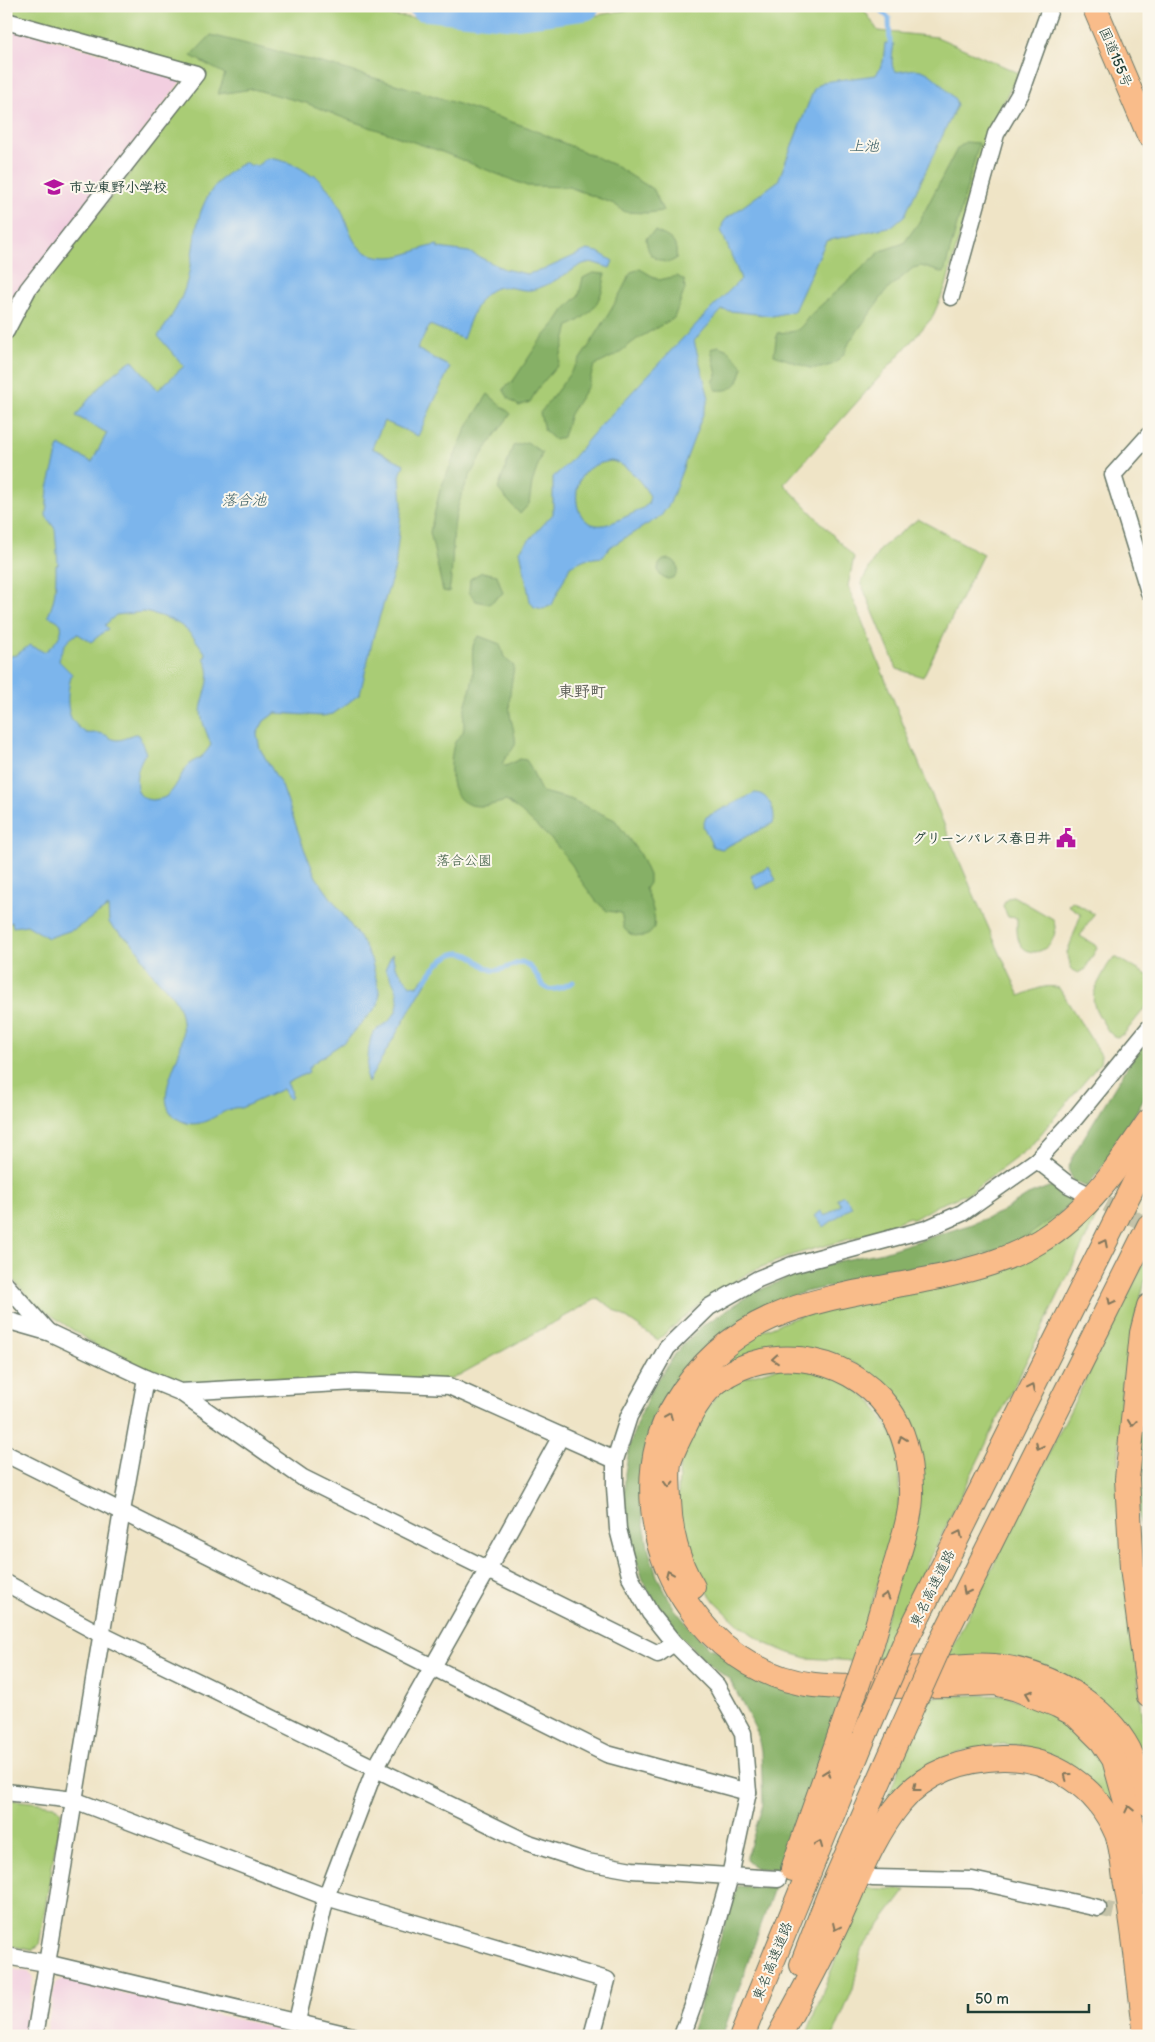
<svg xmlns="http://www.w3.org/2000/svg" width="1155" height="2042" viewBox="0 0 1155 2042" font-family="'Balsamiq Sans','Klee One',sans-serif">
  <rect width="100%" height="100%" fill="#fbf7ec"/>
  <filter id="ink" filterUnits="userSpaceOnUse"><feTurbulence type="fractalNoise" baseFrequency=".02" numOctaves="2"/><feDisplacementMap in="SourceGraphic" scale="10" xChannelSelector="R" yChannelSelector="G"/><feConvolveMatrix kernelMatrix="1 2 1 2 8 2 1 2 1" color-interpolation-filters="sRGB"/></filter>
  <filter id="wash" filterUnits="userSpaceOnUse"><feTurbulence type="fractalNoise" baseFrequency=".0096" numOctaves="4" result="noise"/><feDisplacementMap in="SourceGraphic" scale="20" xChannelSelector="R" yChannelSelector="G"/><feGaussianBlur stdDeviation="1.12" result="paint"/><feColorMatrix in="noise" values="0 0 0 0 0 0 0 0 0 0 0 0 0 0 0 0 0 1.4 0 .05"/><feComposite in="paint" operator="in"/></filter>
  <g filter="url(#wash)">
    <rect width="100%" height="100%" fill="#efe4c6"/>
    <g fill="#f2cfe0">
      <path d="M6,26L184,77L6,315Z"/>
      <path d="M6,1968L29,1972L33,1979L23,2036H6Z"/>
      <path d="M62,1979L292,2032L308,2036H46L55,1983Z"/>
    </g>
    <g fill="#a9cc75" stroke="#648454">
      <path d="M6,6H295L466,23H526L581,18L650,6H859L863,8L878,31L937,37L1019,73L987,133L946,286L932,318L784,484L854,557L848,586C903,723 956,862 1020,996C1032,991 1046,983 1059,988L1101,1055L1100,1063L1029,1148L971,1192L936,1206L914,1219L909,1217L871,1233L796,1254L754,1270L705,1299L658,1340L598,1298L452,1379L187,1387L96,1346L35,1304L6,1272V349L30,302L207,74L6,16Z"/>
      <path d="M918,519L983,554L923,677L897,669L861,583L880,549Z"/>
      <path d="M1013,896L1053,919C1063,943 1034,963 1021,945C1016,938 1017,927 1017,918L1008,917L1003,906L1006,900Z"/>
      <path d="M1072,901L1094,914L1080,936L1095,945L1097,948L1085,969L1078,973L1072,970L1067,953L1081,914L1068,905Z"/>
      <path d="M1114,958H1117L1149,976V1003L1124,1034L1117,1037C1111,1036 1107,1030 1104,1024C1090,1002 1090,997 1103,974C1106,968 1109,962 1114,958Z"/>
      <path d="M1107,1195L867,1689L918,1501L866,1371L852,1362L837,1357L711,1376L715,1362L754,1334Z"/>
      <path d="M1149,1252V1266L1131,1333L1121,1396L1119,1456L1121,1521L1149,1774L1142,1758L947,1658Z"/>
      <path d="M787,1365L838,1375L873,1403L898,1445L900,1513L854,1661L807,1658L786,1652L765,1643L739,1625L716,1603L699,1581L687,1555L677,1510L680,1458L690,1432L719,1392L736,1380Z"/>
      <path d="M979,1695L1006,1696L1063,1716L1086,1736L1102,1760L1124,1832L1051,1755L1024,1746L1002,1744L966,1750L937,1761L878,1820L929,1697Z"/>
      <path d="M6,1799L55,1805L61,1812L39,1945L32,1950L6,1945Z"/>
      <path d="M863,1888L906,1890L861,1950L853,1989L833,2036H806Z"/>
    </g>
    <g fill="#86b066" stroke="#52764d">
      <path d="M211,35L337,67L419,91L527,127L614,165L654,190L663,211L648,213L625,212L614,204L569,187L527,186L437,150L346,119L306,103L253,89L218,94L225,74L191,56Z"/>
      <path d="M965,142L979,143L944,273L921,266L913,268L887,290L850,341L844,354L834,364L821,368H810L774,355L777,333C795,331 798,334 808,317L881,251L904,243L919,222L957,149Z"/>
      <path d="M655,231C670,238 678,240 676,259L668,263C652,258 648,256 646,238Z"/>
      <path d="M640,269L659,280L677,276L684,280L685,289L674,318L637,339L616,355L594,366L588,386L570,414L563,437L555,440L544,430L540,413C575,369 607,322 631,272Z"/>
      <path d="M593,273L605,274C603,300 592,315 569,326L558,365L538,388L530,402L519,406L509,399L503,389L513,381L539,342L555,324L564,310L579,295L583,278Z"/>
      <path d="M718,346L728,350L743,366C739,383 735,392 716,390L713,382L717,375L711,349Z"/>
      <path d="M488,394L511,414C488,444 464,477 456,515C451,540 454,566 449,592L443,591L430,532L440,490L467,427Z"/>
      <path d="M527,442L542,453L532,483L529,504L520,514L498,489L513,446Z"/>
      <circle cx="668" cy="569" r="10"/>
      <path d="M482,572L497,575L503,593L489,604L476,601L469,592L470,579Z"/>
      <path d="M479,636L500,644L504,657L514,666C512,682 508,697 510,714C511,721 517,739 515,745C512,752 505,756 502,764L506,766L520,759L526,760C534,770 535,782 542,792L570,799L615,820L639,853L649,875V883L645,889C650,898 659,922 652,931C646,940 629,937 624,928C622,923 623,918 621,913L607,911L596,901L579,878L572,865L553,841L520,811L506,801C495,804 483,808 471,805C447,799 449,763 454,744C456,739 461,736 463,732C465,726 463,719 464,713C465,703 470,693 472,683C476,668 467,645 479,636Z"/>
      <path d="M1149,1042V1089L1115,1150L1087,1187L1074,1182L1068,1169L1075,1152L1137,1051L1142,1045Z"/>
      <path d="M1051,1186L1062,1187L1080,1196L1056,1216L1029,1235L994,1251L924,1269L901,1271L805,1292L779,1301L761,1310L726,1330L701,1350L685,1367L655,1415L643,1462L641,1508L649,1551L657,1576L674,1608L691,1629L710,1648L842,1696L782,1870L755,1868L746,1860L763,1804L761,1751L757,1732L730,1680L707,1663L670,1626L646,1588L632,1548L624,1512L625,1473L630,1444L638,1420L651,1390L675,1354L699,1328L753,1293L792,1276L839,1261L883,1252L969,1225L1001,1212L1028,1195Z"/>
      <path d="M1149,1335V1614L1139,1521L1136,1468Z"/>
      <path d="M737,1886L774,1888L722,2036H690Z"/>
    </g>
    <g fill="#7bb5ec" stroke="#4d7990" fill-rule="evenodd">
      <path d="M885,43L894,44C886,91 905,61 926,72C935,76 948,92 955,99L957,105L905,215L892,226L826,241L794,311L773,316L722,310L694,341L709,398L670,503L661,516L610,547L603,557L585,559L570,566L552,605L543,609L534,607L530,601L520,550L553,514V477C574,460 586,440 605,421C650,373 694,325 741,279L721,230L723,223L727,218L778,181L814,89L823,82L876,75L883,62ZM611,461C628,464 641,482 650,496L648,504C642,510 633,513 625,517C614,522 603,528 592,524C572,517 573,483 586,471C592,465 604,462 611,461Z"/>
      <path d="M267,158C285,160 298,165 312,176L314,174C323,183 332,192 338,203C352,230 349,257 389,257C405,257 421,247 438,245V248L469,252L504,269L527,274L543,270L587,250L598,252L613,261L610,268L591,262L583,264C567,272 549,287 531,290C522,291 512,287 503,287C479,287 470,321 463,339L430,325L417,349L450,367L418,436L384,421L372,448L404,464L400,476L402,504L395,568L374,634L360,694L333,714L322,716L275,713L264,721L257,734L260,749L282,786L305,851L316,877L364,944L371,959L380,993L378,1005L373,1011L344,1042L313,1063L308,1069L309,1072L287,1083L292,1092L290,1094L292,1097L289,1099L283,1089L241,1108C225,1104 206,1131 184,1122C149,1109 176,1068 181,1045C183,1034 183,1022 180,1011C175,993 159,984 149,969C144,963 142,955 137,949C131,940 121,934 112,927L109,922L108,907L75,929L48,938L27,925L13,927L12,922L6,924V657L16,655L30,645L44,652C51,648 64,635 61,625C59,620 52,618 48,616C56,598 56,584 56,565H58L55,529L46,516L48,488L59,445L92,462L107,433L76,416C92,394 109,374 132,360L158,390L184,366L158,336C170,320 182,301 187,281C199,230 191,192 245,162L249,165L257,166ZM143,612C176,618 187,626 206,654L204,658C215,677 203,692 201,711C201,721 208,735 211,745C208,749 205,754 201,757C195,761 190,762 185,769C179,778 175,791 165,797C162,799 157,799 153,800C128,800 136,765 146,753L138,734C130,733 126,740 118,740C111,740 109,736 103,734C98,732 91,734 86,733C80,729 72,722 70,715C66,703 68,685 72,674L59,661C61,649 66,639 78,634L91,642L108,629L105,625L116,615Z"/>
      <path d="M755,793C768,793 777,812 773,823L722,849L713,847L703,826L706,817Z"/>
      <path d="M769,867L776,880L757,889L751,876Z"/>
      <path d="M392,954L395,966L410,985L417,986L426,976H430L368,1082L366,1077C368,1066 368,1043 372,1035C376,1028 384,1026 389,1021C406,1004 396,984 385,969Z"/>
      <path d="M843,1195L852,1206L824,1227L815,1216L821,1211L825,1216L841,1205L837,1199Z"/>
    </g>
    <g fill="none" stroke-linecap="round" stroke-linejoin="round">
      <g stroke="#7bb5ec" stroke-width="5">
        <path d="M876,6L889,18L890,44"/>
        <path d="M426,980C433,967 452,946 469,955C478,959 482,967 492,970C502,972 512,964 522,962C547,972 533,1004 573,982"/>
      </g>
      <path stroke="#7bb5ec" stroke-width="29" d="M423,6L512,15L585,6"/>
    </g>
  </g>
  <g filter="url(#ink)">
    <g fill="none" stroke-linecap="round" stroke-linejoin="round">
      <g stroke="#c5c3a9" stroke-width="16" stroke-dasharray="16 8" stroke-linecap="butt">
        <path d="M1085,1193L1149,1226"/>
        <path d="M1098,1908L1149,1919"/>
      </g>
      <defs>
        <g id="minor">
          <path d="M6,21L196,74L28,289L6,331"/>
          <path d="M951,297L996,134L1020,93L1051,6"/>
          <path d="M1149,435L1113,475L1149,592"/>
          <path d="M1037,1160L1069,1185L1083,1192"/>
          <path d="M6,1285L48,1332"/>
          <path d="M6,1320L48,1332L146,1378L180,1392L303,1478L658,1654L674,1643"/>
          <path d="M180,1392L356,1382L449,1386L615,1460"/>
          <path d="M6,1454L607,1754L748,1792"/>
          <path d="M6,1583L102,1635L526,1842L587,1862L632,1870L778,1879"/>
          <path d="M6,1792L74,1800L326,1897L607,1980L592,2036"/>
          <path d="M872,1878L972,1880L1098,1908"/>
          <path d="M6,1956L46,1963L353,2036"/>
          <path d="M297,2021L326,1897L375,1769L488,1569L561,1436"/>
          <path d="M35,2036L122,1511L146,1378"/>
          <path d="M682,2036L694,2003L730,1876L748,1792L743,1733L717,1686L674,1643L650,1613L631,1579L618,1529L615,1487V1460L629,1416L667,1348L709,1307L758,1279L792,1265L926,1229L962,1213L1037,1160L1072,1122L1149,1028"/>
        </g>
        <g id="highway">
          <path d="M1094,6L1149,135"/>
          <path d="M1149,1306L1142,1333L1127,1479L1132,1568L1149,1696"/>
          <path d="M693,1587C677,1562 670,1529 669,1501C669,1489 667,1474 669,1463C672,1451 679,1439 684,1428C690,1415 698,1401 708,1390C758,1340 847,1352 888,1408C905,1431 911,1462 911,1490C912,1514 903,1538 897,1560C888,1588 880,1615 872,1643"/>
          <path d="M906,1640L1149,1154"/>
          <path d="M942,1640L1149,1226"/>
          <path d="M876,1670C901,1669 927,1668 952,1667C968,1666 986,1664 1002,1667C1051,1674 1105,1705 1129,1750C1137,1767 1143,1786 1149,1804"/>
          <path d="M793,1869L842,1729"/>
          <path d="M1131,1909L1135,1834L1114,1759L1102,1741L1076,1715L1057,1705L1017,1689L995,1683C961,1685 927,1686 893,1686C867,1687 840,1688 814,1685C769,1680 727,1655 699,1620C678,1594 664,1568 657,1535C648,1490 650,1444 675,1404C737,1300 833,1299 939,1277C974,1269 1009,1260 1040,1241C1088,1212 1118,1167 1149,1121"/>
          <path d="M802,1965L829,1895L899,1736"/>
          <path d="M742,2036L866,1732"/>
          <path d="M779,2036C800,1998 820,1961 838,1922C857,1881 872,1837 901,1802C925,1772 964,1759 1002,1758C1053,1757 1097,1787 1117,1834C1122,1847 1123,1865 1125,1879C1135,1931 1139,1983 1146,2036"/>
        </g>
      </defs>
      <use href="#minor" stroke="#687767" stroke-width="19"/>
      <use href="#highway" stroke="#687767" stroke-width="26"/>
      <use href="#minor" stroke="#fff" stroke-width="16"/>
      <use href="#highway" stroke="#f9bc8a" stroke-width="24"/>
      <defs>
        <g id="highway-bridge">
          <path d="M842,1729L872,1643"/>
          <path d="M866,1732L906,1640"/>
          <path d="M899,1736L942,1640"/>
        </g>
      </defs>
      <use href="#highway-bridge" stroke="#687767" stroke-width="26" stroke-linecap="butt"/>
      <use href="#highway-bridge" stroke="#f9bc8a" stroke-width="24"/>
    </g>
    <defs><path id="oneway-chevron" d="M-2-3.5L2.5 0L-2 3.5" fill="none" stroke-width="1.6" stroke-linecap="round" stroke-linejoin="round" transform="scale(1.25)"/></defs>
    <g stroke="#81765b">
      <use href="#oneway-chevron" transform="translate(1104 1243) rotate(-63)"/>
      <use href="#oneway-chevron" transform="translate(1111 1301) rotate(117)"/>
      <use href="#oneway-chevron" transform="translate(775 1359) rotate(175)"/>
      <use href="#oneway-chevron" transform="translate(1031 1388) rotate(-64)"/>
      <use href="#oneway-chevron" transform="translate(669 1416) rotate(-67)"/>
      <use href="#oneway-chevron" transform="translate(1132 1423) rotate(96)"/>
      <use href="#oneway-chevron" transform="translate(902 1439) rotate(-109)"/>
      <use href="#oneway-chevron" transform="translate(1039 1446) rotate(117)"/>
      <use href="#oneway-chevron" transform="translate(669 1484) rotate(91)"/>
      <use href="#oneway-chevron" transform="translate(959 1534) rotate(-64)"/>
      <use href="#oneway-chevron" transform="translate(669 1574) rotate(-113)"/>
      <use href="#oneway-chevron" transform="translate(966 1591) rotate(117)"/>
      <use href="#oneway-chevron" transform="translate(886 1596) rotate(-73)"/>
      <use href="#oneway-chevron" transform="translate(1029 1694) rotate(-159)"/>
      <use href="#oneway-chevron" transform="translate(827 1773) rotate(-71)"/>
      <use href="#oneway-chevron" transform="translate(1067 1776) rotate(-144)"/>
      <use href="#oneway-chevron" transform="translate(916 1788) rotate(142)"/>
      <use href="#oneway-chevron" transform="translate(1129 1809) rotate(-103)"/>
      <use href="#oneway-chevron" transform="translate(819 1844) rotate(-68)"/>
      <use href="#oneway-chevron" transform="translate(836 1927) rotate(115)"/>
    </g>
  </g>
  <defs>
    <symbol id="school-bare" viewBox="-9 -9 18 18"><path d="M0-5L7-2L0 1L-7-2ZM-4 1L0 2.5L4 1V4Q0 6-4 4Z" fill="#b5179e" stroke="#fbf7ec" stroke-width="2.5" paint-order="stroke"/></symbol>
    <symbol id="civic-bare" viewBox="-9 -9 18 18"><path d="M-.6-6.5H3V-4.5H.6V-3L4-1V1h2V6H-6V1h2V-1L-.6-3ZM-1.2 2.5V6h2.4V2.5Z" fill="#b5179e" stroke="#fbf7ec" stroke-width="2.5" paint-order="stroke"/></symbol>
  </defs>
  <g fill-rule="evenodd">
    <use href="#school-bare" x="40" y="173" width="28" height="28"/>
    <use href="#civic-bare" x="1052" y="824" width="28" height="28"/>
  </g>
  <g text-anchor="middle" stroke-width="4" stroke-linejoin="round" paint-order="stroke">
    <g font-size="14" fill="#1f3d34" stroke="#fbf7ec">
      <text transform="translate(1116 57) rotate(67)" y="5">国道155号</text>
      <text transform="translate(932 1588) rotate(-64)" y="5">東名高速道路</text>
      <text transform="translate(772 1961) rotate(-68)" y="5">東名高速道路</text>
    </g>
    <g font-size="14" font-weight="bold" fill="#1f3d34" stroke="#fbf7ec" text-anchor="start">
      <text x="69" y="192">市立東野小学校</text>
      <text x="1051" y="843" text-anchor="end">グリーンパレス春日井</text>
    </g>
    <g font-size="14" fill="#3b5a41" stroke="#fbf7ec">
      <text x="464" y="865">落合公園</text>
    </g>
    <g font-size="15" font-style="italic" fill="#365b62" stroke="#fbf7ec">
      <text x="864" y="151">上池</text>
      <text x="244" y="505">落合池</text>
    </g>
    <g font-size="16" font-weight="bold" fill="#5f615a" stroke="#fbf7ec">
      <text x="582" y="697">東野町</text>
    </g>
  </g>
  <rect width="1155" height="2042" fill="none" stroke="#fbf7ec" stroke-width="25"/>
  <path d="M968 2004v8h121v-8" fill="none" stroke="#1f3d34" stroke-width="2.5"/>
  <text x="975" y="2004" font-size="15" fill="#1f3d34" stroke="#fbf7ec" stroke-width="4" paint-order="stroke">50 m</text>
</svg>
